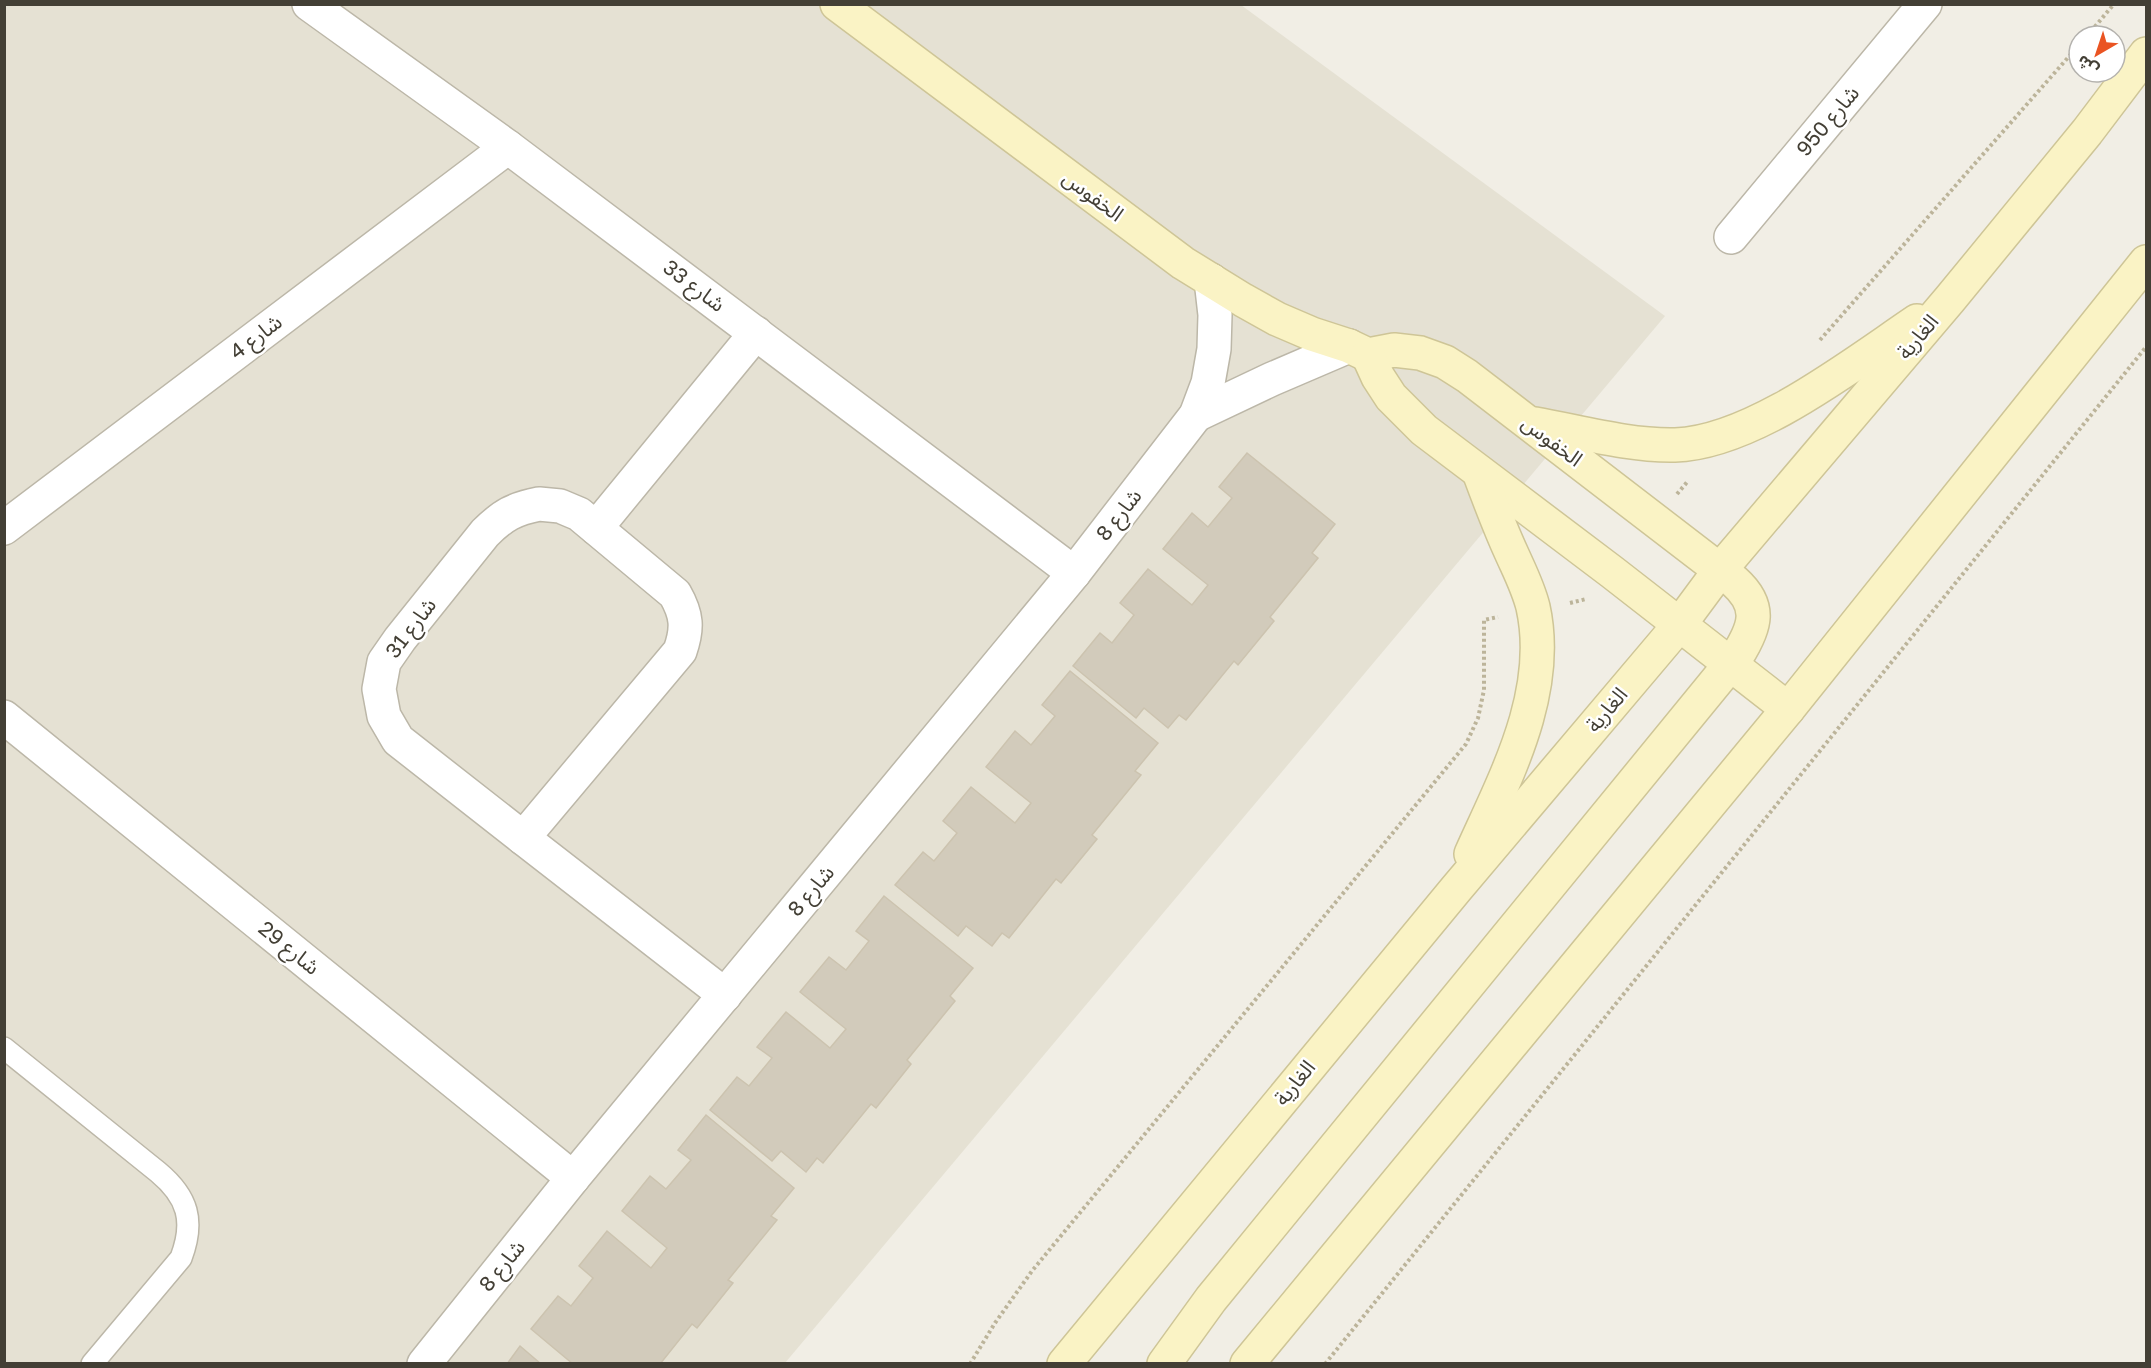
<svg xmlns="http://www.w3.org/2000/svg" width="2151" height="1368" viewBox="0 0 2151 1368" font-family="'Golos Text','Noto Sans Arabic',sans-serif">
  <rect width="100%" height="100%" fill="#f1eee5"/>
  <path fill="#e5e1d3" d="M5,5H1241L1665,316L785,1363L5,1364Z"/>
  <g fill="#d2cbbb" stroke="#ccc3af" stroke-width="1.5">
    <path d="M1247,453L1335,524L1312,553L1318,558L1270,617L1274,621L1238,665L1234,661L1186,720L1179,715L1168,728L1144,708L1136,718L1073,666L1100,633L1112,643L1134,615L1120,603L1148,569L1192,605L1208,585L1163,549L1192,513L1208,527L1232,498L1219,487Z"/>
    <path d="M1070,671L1158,743L1135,771L1141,775L1092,835L1097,839L1061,883L1056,879L1009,938L1002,933L992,946L966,926L958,936L895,885L923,852L934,861L957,833L943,821L971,787L1015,823L1031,803L986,767L1015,731L1031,745L1055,716L1042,705Z"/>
    <path d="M884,896L973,968L950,996L955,1001L907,1060L911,1064L876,1108L871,1104L823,1163L817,1158L806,1172L781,1151L772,1161L710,1110L737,1077L749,1086L772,1058L757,1047L786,1012L830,1048L846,1029L800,992L829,957L846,970L869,941L856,931Z"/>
    <path d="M706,1115L794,1188L771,1216L777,1220L728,1280L733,1283L697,1328L692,1324L660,1364H573L531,1329L558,1296L571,1306L593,1278L579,1266L607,1231L651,1268L667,1248L622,1211L650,1176L666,1189L691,1160L678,1150Z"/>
    <path d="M520,1346L541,1364H507Z"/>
  </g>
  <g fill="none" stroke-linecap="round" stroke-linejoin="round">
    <defs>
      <path id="lane" d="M4,1048L158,1172C188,1197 195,1221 181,1258L92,1364"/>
      <g id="street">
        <path d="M309,4L508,147L1074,573"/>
        <path d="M1731,237L1925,4"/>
        <path d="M1196,415L1272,379L1349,346"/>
        <path d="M539,504L560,506L579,514L675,594C687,615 688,628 680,651L523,838L398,740L384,716L379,689L384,662L400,639L485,533C503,515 514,509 539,504Z"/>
        <path d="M4,528L508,147"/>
        <path d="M596,528L756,333"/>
        <path d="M4,717L573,1178"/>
        <path d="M523,838L725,995"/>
        <path d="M424,1364L573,1178L1074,573L1196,415L1208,383L1214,349L1215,315L1211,280"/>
      </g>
      <g id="secondary">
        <path d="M837,4L1183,263L1243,300L1277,319L1312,334L1349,346L1368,355L1394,350L1420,353L1445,362L1467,376L1734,581C1762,606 1756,626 1737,656L1211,1299L1164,1364"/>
        <path d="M1368,355L1378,377L1391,397L1424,430L1612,572L1788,709"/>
        <path d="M1535,424C1580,432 1629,446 1675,445C1752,443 1853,364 1917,321"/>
        <path d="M1471,854C1505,778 1552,693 1533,607C1528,587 1519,570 1511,552C1499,526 1489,499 1479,472"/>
        <path d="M1064,1364L1456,889L1680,624L1720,570L1950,299L2087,132L2146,54"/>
        <path d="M1247,1364L1788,709L2146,262"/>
      </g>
    </defs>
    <use href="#lane" stroke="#bcb7a8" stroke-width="24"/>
    <use href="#street" stroke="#bcb7a8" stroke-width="36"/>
    <use href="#secondary" stroke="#cec597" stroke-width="36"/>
    <g stroke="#bcb49a" stroke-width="4" stroke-dasharray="3 3" stroke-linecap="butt">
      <path d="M2087,36L2114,4"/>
      <path d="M1820,340L2079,45"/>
      <path d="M1677,494L1688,481"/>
      <path d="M1570,603L1586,599"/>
      <path d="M970,1364L995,1323L1032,1271L1466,744L1478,718L1484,690V620L1498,617"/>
      <path d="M1325,1364L2146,347"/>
    </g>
    <use href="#lane" stroke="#fff" stroke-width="21"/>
    <use href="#street" stroke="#fff" stroke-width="33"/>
    <use href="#secondary" stroke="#faf3c5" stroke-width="33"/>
  </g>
  <g text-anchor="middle" stroke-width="5" stroke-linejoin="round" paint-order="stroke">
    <g font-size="21" fill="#433f35" stroke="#fff">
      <text transform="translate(1828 121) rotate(-50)" y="7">شارع 950</text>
      <text transform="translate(1093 196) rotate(37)" y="7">الخفوس</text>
      <text transform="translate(694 286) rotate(37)" y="7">شارع 33</text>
      <text transform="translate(256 337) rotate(-37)" y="7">شارع 4</text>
      <text transform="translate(1918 337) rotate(-50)" y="7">الغارية</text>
      <text transform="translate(1552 441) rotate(37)" y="7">الخفوس</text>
      <text transform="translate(1119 515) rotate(-52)" y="7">شارع 8</text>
      <text transform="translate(411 628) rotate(-53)" y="7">شارع 31</text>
      <text transform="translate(1607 710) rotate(-50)" y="7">الغارية</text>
      <text transform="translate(811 891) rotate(-50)" y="7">شارع 8</text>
      <text transform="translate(289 948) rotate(39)" y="7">شارع 29</text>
      <text transform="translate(1295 1083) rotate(-51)" y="7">الغارية</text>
      <text transform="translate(502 1266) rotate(-51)" y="7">شارع 8</text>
    </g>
  </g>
  <rect width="2151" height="1368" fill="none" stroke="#433f35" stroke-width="12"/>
  <g transform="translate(2097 54) rotate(219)"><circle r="28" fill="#ffffff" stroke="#b4b2ae" stroke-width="1.5"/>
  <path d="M0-4.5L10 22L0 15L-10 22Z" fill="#ea5422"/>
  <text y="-9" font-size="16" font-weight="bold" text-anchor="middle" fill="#433f35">ش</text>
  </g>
</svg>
